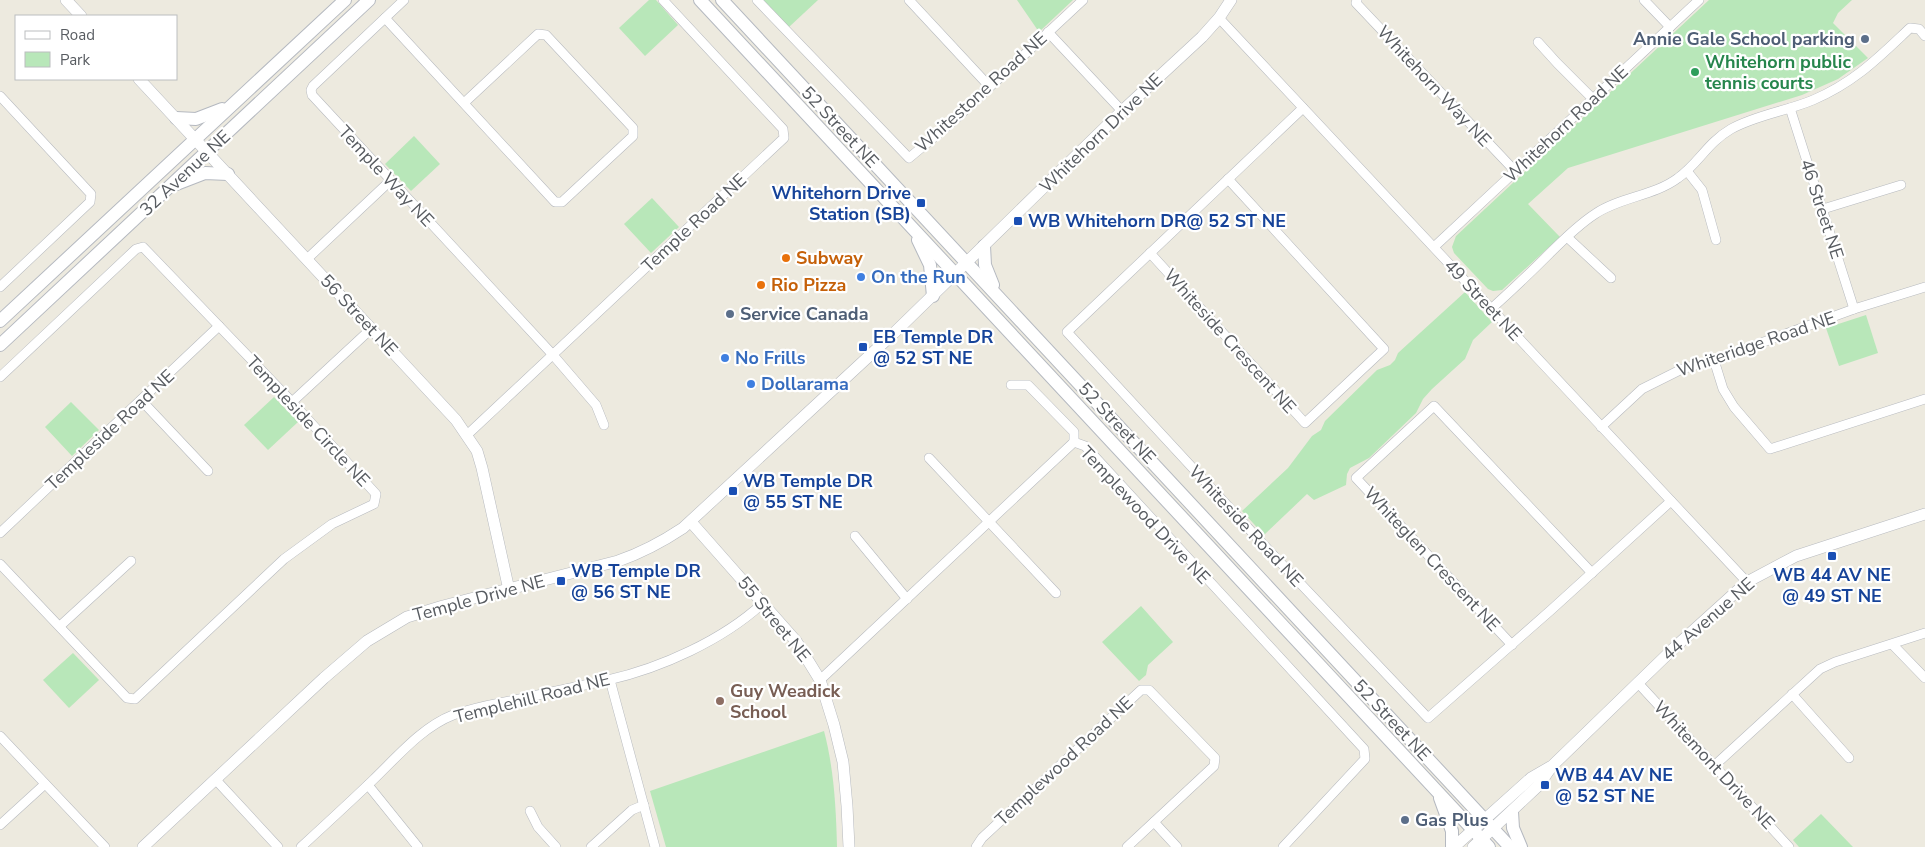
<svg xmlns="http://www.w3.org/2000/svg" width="1925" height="847" viewBox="0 0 1925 847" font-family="'Nunito Sans',sans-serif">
  <rect width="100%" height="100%" fill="#edeadf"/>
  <g fill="#b8e7b9">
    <path d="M649,0H656L678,25L645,56L619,28Z"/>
    <path d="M763,0H818L789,27Z"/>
    <path d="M1017,0H1073L1039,32Z"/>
    <path d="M1709,0H1852L1838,13L1833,23L1868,58L1838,79L1802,95L1568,168L1528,204L1560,237L1502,290L1493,291L1488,289L1454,253L1452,247L1456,236Z"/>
    <path d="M414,136L440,164L411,191L385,164Z"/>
    <path d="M652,198L679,227L651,253L624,224Z"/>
    <path d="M1465,292L1492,322L1473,340L1465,359L1432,389L1423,399L1416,413L1369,458L1350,468L1347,474L1346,485L1314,500L1307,494L1264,535L1242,511L1288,468L1312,436L1321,430L1325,421L1377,370L1390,365L1395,360L1398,353Z"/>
    <path d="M1866,315L1878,353L1839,366L1826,328Z"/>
    <path d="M274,397L298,422L268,450L244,425Z"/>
    <path d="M71,402L99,430L72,456L45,427Z"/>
    <path d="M1141,606L1173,642L1148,665L1146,675L1139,681L1102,642Z"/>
    <path d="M73,653L99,680L69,708L43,680Z"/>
    <path d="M824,731C834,769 836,808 837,847H666L650,791Z"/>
    <path d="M1821,814L1853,847H1799L1793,840Z"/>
  </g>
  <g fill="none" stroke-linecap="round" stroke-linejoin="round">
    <defs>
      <g id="minor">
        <path d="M404,0L313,86L311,90L312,95L553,355L596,405L604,425"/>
        <path d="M757,0L909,158L951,123L1083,0"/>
        <path d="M909,0L989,86"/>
        <path d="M1357,0L1356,3L1515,171"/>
        <path d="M1644,0L1670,27"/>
        <path d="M385,18L555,202H562L633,136V128L546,35L538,34L464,103"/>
        <path d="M1219,18L1747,582"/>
        <path d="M1048,32L1122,111"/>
        <path d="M1538,42L1557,63L1593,99"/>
        <path d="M0,96L91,194L90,202L0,287"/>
        <path d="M1303,108L1067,332L1262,543L1428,718L1551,610L1671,501"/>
        <path d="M1790,108L1854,309"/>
        <path d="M1687,171L1702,190L1716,240"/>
        <path d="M1823,209L1901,185"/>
        <path d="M1567,237L1611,278"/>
        <path d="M1434,247L1699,0"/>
        <path d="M1150,253L1305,423L1384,349L1228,179"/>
        <path d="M307,259L390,181"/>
        <path d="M1491,309C1511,291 1530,273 1549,254C1563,240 1578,225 1595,214C1620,197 1654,196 1678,178C1699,163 1707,143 1731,129C1756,115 1787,111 1813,100C1855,82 1878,58 1910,28L1919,29L1925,36"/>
        <path d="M1714,360L1723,389L1734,407L1770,449L1925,399"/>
        <path d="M0,377L136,249L143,247L292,402L376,494L374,504L332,524L284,559L135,699L127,698L0,564"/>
        <path d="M1011,385H1028L1074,432V442"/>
        <path d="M141,400L208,471"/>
        <path d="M292,402L372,328"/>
        <path d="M1601,427L1642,389L1682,369L1714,360L1854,309L1925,287"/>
        <path d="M467,435L784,138L783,129L663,0"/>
        <path d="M1074,442L1085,446L1364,749L1365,759L1283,847"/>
        <path d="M929,458L1056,593"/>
        <path d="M0,533L219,326"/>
        <path d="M855,536L907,599"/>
        <path d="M60,626L131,561"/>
        <path d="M1512,645L1356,478L1434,406L1592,573"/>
        <path d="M1893,645L1925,678"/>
        <path d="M610,680L655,847"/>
        <path d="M820,680L1074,442"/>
        <path d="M1638,683L1789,847"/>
        <path d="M1792,694L1849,758"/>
        <path d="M0,736L105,847"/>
        <path d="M1714,766L1820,669L1835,662L1925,633"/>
        <path d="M216,780L278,847"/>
        <path d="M368,785L418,847"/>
        <path d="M530,811L538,827L556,847"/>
        <path d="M1154,822L1177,847"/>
        <path d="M0,825L45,784"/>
        <path d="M301,847C325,825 350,802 373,780C397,757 422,727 453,715C468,710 484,706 500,703C536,695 572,688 608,680C661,668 723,640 763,603"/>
        <path d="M591,847L632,810L644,805"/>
        <path d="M976,847L982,838L1141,690H1149L1215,758L1214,766L1127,847"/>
      </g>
      <g id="tertiary">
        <path d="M66,0L81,16"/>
        <path d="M139,79L456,420L477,451L482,468L509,590"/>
        <path d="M691,522L796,641L820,680L834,725L843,762L847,806L849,847"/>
        <path d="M143,847L324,678L367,641L407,617L443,606L618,561C641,553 662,542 683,528L894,333L1122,111L1202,37L1219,18L1231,0"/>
        <path d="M1454,847L1531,778L1550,767"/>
        <path d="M1473,847L1538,786L1552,766L1675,647L1747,582L1796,556L1925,514"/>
      </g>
      <g id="secondary">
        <path d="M700,0L1489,847"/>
        <path d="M722,0L1510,847"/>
        <path d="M176,118L196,119L222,109"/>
        <path d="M174,185L205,173L228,174"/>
        <path d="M918,240L930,265L933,296"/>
        <path d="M984,246L985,265L993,285"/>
        <path d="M0,321L345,0"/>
        <path d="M0,345L369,0"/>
        <path d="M1440,798L1452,831V847"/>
        <path d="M1512,812L1513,828L1521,847"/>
      </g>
    </defs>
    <use href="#minor" stroke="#b7babf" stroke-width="10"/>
    <use href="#tertiary" stroke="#b7babf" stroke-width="12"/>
    <use href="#secondary" stroke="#b5b9c0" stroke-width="14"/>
    <use href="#minor" stroke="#fff" stroke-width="9"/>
    <use href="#tertiary" stroke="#fff" stroke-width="11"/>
    <use href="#secondary" stroke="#fff" stroke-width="12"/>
  </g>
  <g fill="#5c6f8a" stroke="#fff" stroke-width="2">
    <circle cx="1865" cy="39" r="5"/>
    <circle cx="730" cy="314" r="5"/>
    <circle cx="1405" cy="820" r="5"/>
  </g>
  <circle fill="#2e9e5b" stroke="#fff" stroke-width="2" cx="1695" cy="72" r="5"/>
  <g fill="#1a4fb4" stroke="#fff" stroke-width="2">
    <rect x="916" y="198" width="10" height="10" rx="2.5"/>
    <rect x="1013" y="216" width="10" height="10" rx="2.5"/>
    <rect x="858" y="342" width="10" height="10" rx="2.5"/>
    <rect x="728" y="486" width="10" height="10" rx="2.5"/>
    <rect x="1827" y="551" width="10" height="10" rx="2.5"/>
    <rect x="556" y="576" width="10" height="10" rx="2.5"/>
    <rect x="1540" y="780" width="10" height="10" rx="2.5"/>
  </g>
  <g fill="#e8710a" stroke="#fff" stroke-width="2">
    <circle cx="786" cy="258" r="5"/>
    <circle cx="761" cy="285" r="5"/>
  </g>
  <g fill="#3f7fe0" stroke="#fff" stroke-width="2">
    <circle cx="861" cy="277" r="5"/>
    <circle cx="725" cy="358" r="5"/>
    <circle cx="751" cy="384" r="5"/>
  </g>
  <circle fill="#8d6e63" stroke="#fff" stroke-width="2" cx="720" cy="701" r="5"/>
  <g text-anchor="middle" stroke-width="4.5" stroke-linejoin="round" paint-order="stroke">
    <g font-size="18" font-weight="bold" fill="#4e5e75" stroke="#fff" text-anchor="start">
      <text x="1855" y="45" text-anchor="end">Annie Gale School parking</text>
      <text x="740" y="320">Service Canada</text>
      <text x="1415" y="826">Gas Plus</text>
    </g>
    <g font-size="18" font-weight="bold" fill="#27864d" stroke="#fff" text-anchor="start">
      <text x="1705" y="68">Whitehorn public<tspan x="1705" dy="21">tennis courts</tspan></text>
    </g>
    <g font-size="18" fill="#585c61" stroke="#fff">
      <text transform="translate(1434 86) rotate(47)" y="6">Whitehorn Way NE</text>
      <text transform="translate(981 92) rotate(-42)" y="6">Whitestone Road NE</text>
      <text transform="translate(1566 124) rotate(-43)" y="6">Whitehorn Road NE</text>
      <text transform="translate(840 127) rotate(47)" y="6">52 Street NE</text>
      <text transform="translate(1101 133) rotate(-44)" y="6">Whitehorn Drive NE</text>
      <text transform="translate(185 173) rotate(-43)" y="6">32 Avenue NE</text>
      <text transform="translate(386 176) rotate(47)" y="6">Temple Way NE</text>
      <text transform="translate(1822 209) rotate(72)" y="6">46 Street NE</text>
      <text transform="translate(694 223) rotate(-43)" y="6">Temple Road NE</text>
      <text transform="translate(1483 300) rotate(47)" y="6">49 Street NE</text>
      <text transform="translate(359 315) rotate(47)" y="6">56 Street NE</text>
      <text transform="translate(1230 341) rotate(48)" y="6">Whiteside Crescent NE</text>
      <text transform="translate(1756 344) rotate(-19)" y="6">Whiteridge Road NE</text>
      <text transform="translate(308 421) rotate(47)" y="6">Templeside Circle NE</text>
      <text transform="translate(1117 423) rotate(47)" y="6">52 Street NE</text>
      <text transform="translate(110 430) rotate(-43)" y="6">Templeside Road NE</text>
      <text transform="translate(1145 515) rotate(47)" y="6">Templewood Drive NE</text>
      <text transform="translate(1246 526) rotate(47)" y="6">Whiteside Road NE</text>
      <text transform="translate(1432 559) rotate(47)" y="6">Whiteglen Crescent NE</text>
      <text transform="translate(479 598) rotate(-15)" y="6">Temple Drive NE</text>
      <text transform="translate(774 619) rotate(51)" y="6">55 Street NE</text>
      <text transform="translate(1708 619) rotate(-41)" y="6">44 Avenue NE</text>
      <text transform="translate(532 698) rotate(-14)" y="6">Templehill Road NE</text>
      <text transform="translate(1392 720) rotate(47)" y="6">52 Street NE</text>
      <text transform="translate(1064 761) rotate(-43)" y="6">Templewood Road NE</text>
      <text transform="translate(1714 765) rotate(47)" y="6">Whitemont Drive NE</text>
    </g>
    <g font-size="18" font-weight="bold" fill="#164399" stroke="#fff" text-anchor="start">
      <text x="911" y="199" text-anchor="end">Whitehorn Drive<tspan x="911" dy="21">Station (SB)</tspan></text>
      <text x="1028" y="227">WB Whitehorn DR@ 52 ST NE</text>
      <text x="873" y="343">EB Temple DR<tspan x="873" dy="21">@ 52 ST NE</tspan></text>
      <text x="743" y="487">WB Temple DR<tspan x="743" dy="21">@ 55 ST NE</tspan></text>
      <text x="571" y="577">WB Temple DR<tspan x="571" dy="21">@ 56 ST NE</tspan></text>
      <text x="1832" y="581" text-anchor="middle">WB 44 AV NE<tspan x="1832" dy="21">@ 49 ST NE</tspan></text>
      <text x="1555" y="781">WB 44 AV NE<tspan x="1555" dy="21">@ 52 ST NE</tspan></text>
    </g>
    <g font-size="18" font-weight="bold" fill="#c56008" stroke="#fff" text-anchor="start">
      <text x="796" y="264">Subway</text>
      <text x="771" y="291">Rio Pizza</text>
    </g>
    <g font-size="18" font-weight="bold" fill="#366cbe" stroke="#fff" text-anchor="start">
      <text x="871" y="283">On the Run</text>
      <text x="735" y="364">No Frills</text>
      <text x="761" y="390">Dollarama</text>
    </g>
    <g font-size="18" font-weight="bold" fill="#785e54" stroke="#fff" text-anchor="start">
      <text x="730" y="697">Guy Weadick<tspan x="730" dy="21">School</tspan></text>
    </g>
  </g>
  <rect x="15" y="15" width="162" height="65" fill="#ffffff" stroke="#bcbec0"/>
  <rect x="25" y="31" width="25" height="8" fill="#ffffff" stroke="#bcbec0"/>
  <text x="60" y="40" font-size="15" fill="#585c61">Road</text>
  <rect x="25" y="52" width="25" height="15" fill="#b8e7b9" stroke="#bcbec0"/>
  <text x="60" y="65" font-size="15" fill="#585c61">Park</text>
</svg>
